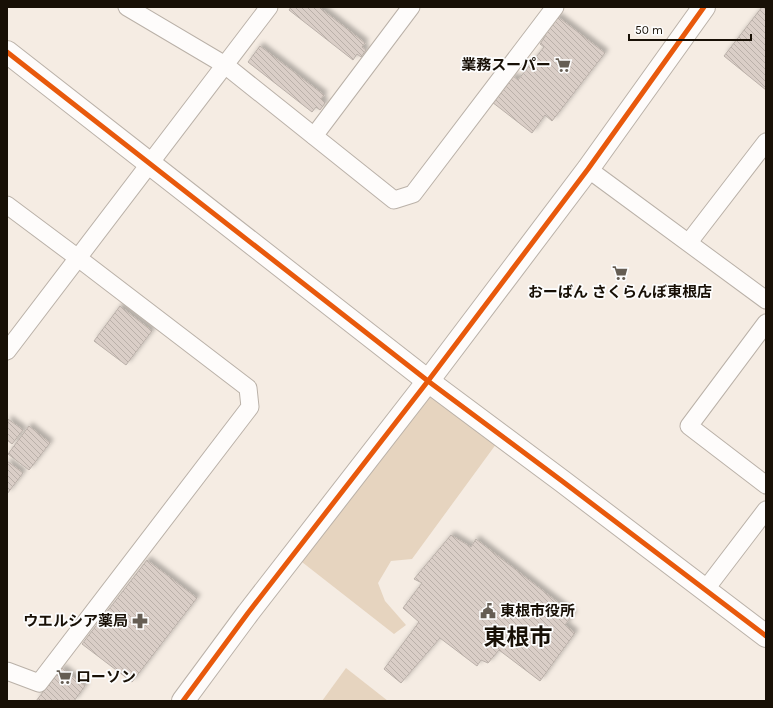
<svg xmlns="http://www.w3.org/2000/svg" width="773" height="708" viewBox="0 0 773 708" font-family="Karla,'Noto Sans JP',sans-serif">
  <defs>
    <pattern id="building-back-hatch" width="6" height="6" patternUnits="userSpaceOnUse"><rect width="6" height="6" fill="#dacec7"/><path d="M-1 5l2 2M0 0l6 6M5-1l2 2" fill="none" stroke="#bab0a9"/></pattern>
    <filter id="shadow"><feDropShadow dx="3.5" dy="-3.5" stdDeviation="2" flood-color="#0004"/></filter>
  </defs>
  <rect width="100%" height="100%" fill="#f5ece3"/>
  <g fill="#e6d4bf">
    <path d="M428,381L502,436L412,559L391,561L378,583L385,601L406,625L394,634L293,555Z"/>
    <path d="M346,668L388,701H322Z"/>
  </g>
  <g fill="url(#building-back-hatch)" stroke="#bab0a9" filter="url(#shadow)">
    <path d="M291,7H319L365,43L362,47L366,50L361,57L357,54L353,60L289,10Z"/>
    <path d="M762,7H766V90L724,56Z"/>
    <path d="M557,16L605,53L552,121L545,115L532,133L492,102L513,76L518,80L544,47L540,44L546,35L544,33Z"/>
    <path d="M260,46L324,95L321,99L325,103L320,110L316,107L312,112L248,62Z"/>
    <path d="M120,306L152,331L126,365L94,341Z"/>
    <path d="M8,419L23,430L12,444L7,440Z"/>
    <path d="M29,426L50,443L29,470L8,454Z"/>
    <path d="M7,461L23,473L7,494Z"/>
    <path d="M451,535L471,547L476,539L573,614L565,625L575,633L540,681L499,650L488,663L481,660L477,666L440,638L401,683L384,669L419,622L403,608L422,583L414,579Z"/>
    <path d="M147,560L197,598L132,682L82,644Z"/>
    <path d="M62,668L85,686L74,701H36Z"/>
  </g>
  <g fill="none" stroke-linecap="round" stroke-linejoin="round">
    <defs>
      <g id="street">
        <path d="M127,7L225,65L394,200L413,194L555,7"/>
        <path d="M314,136L411,7"/>
        <path d="M588,169L766,300"/>
        <path d="M7,205L78,258L248,388L250,407L39,683L7,671"/>
        <path d="M689,242L766,142"/>
        <path d="M766,323L689,426L766,485"/>
        <path d="M7,351L269,7"/>
        <path d="M705,590L766,510"/>
      </g>
      <g id="secondary">
        <path d="M7,52L428,381L562,481L766,636"/>
        <path d="M183,701L248,613L428,381L588,169L704,7"/>
      </g>
    </defs>
    <use href="#street" stroke="#bab1a8" stroke-width="19"/>
    <use href="#secondary" stroke="#bab1a8" stroke-width="24"/>
    <use href="#street" stroke="#fefcfb" stroke-width="17"/>
    <use href="#secondary" stroke="#fefcfb" stroke-width="22"/>
    <defs>
      <g id="cycleway">
        <path d="M7,52L428,381L562,481L766,636"/>
        <path d="M183,701L248,613L428,381L588,169L704,7"/>
      </g>
    </defs>
    <use href="#cycleway" stroke="#fdfdfd" stroke-width="8"/>
    <use href="#cycleway" stroke="#e8590c" stroke-width="5"/>
  </g>
  <defs>
    <symbol id="supermarket-bare" viewBox="-9 -9 18 18"><path d="M-6-5.5h2.5l.6 2H6L4.5 2H-2.5L-4.4-4H-6ZM-1.5 3.2a1.3 1.3 0 1 0 .1 0ZM3 3.2a1.3 1.3 0 1 0 .1 0Z" fill="#655d53" stroke="#fdfdfd" stroke-width="2.5" paint-order="stroke"/></symbol>
    <symbol id="civic-bare" viewBox="-9 -9 18 18"><path d="M-.6-6.5H3V-4.5H.6V-3L4-1V1h2V6H-6V1h2V-1L-.6-3ZM-1.2 2.5V6h2.4V2.5Z" fill="#655d53" stroke="#fdfdfd" stroke-width="2.5" paint-order="stroke"/></symbol>
    <symbol id="pharmacy-bare" viewBox="-9 -9 18 18"><path d="M-2-6h4v4h4v4h-4v4h-4v-4h-4v-4h4Z" fill="#655d53" stroke="#fdfdfd" stroke-width="2.5" paint-order="stroke"/></symbol>
  </defs>
  <g fill-rule="evenodd">
    <use href="#supermarket-bare" x="552" y="54" width="22" height="22"/>
    <use href="#supermarket-bare" x="609" y="262" width="22" height="22"/>
    <use href="#civic-bare" x="477" y="600" width="22" height="22"/>
    <use href="#pharmacy-bare" x="129" y="610" width="22" height="22"/>
    <use href="#supermarket-bare" x="53" y="666" width="22" height="22"/>
  </g>
  <g text-anchor="middle" stroke-width="3.5" stroke-linejoin="round" paint-order="stroke">
    <g font-size="15" font-weight="bold" fill="#181006" stroke="#fdfdfd" text-anchor="end">
      <text x="551" y="70">業務スーパー</text>
      <text x="620" y="297" text-anchor="middle">おーばん さくらんぼ東根店</text>
      <text x="500" y="616" text-anchor="start">東根市役所</text>
      <text x="128" y="626">ウエルシア薬局</text>
      <text x="76" y="682" text-anchor="start">ローソン</text>
    </g>
    <g font-size="23" font-weight="bold" fill="#181006" stroke="#fdfdfd">
      <text x="518" y="645">東根市</text>
    </g>
  </g>
  <rect width="773" height="708" fill="none" stroke="#181006" stroke-width="16"/>
  <path d="M629 34v6h122v-6" fill="none" stroke="#181006" stroke-width="2"/>
  <text x="635" y="34" font-size="12" fill="#181006" stroke="#fdfdfd" stroke-width="3" paint-order="stroke">50 m</text>
</svg>
